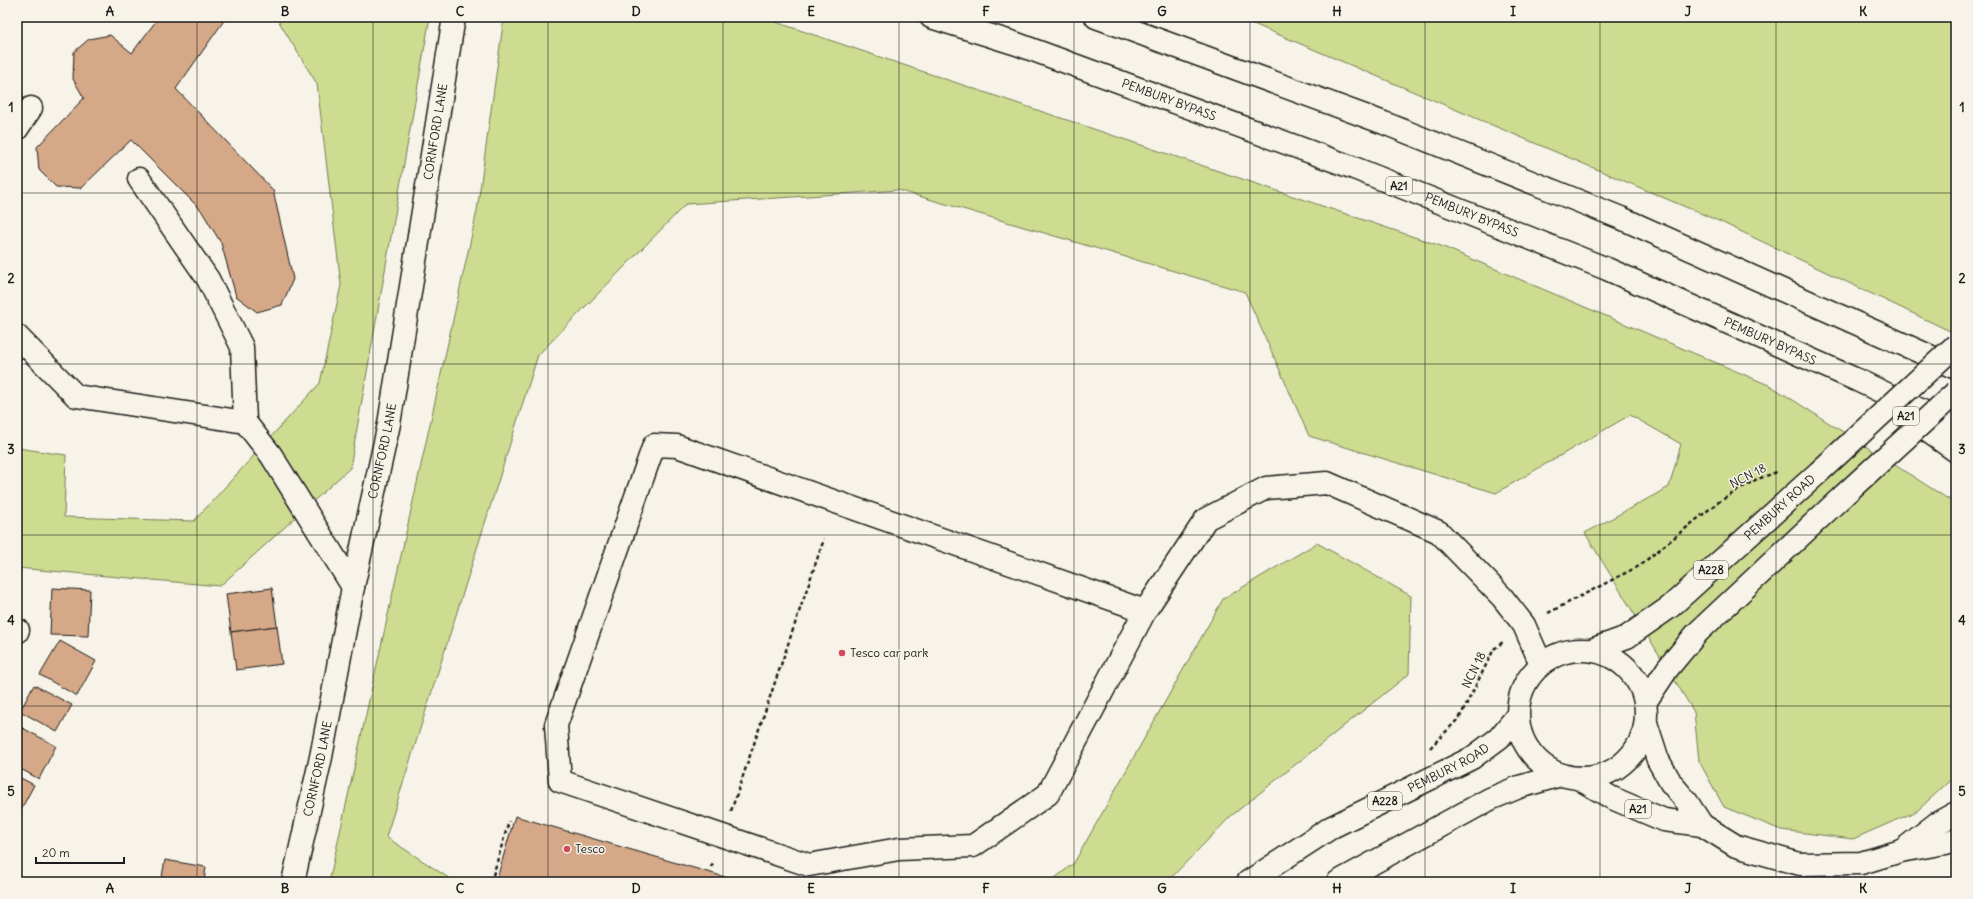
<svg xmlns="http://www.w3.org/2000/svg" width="1973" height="899" viewBox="0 0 1973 899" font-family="Delius,sans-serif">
  <rect width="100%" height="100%" fill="#f7f3e8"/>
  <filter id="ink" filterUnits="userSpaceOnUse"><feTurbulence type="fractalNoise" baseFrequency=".025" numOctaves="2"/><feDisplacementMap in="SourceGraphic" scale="8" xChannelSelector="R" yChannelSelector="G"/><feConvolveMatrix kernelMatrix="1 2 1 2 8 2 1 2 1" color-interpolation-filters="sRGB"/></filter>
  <g filter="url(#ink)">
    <g fill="#cddc90" stroke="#747c56">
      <path d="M276,17H430L350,468L220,586L17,568V448L66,455L64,517L194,521L320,383L341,285L317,84Z"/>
      <path d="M504,17H761L1441,246L1771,386L1956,504V775L1917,811L1853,839L1781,830L1724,807L1699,761L1694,712L1585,533L1669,487L1681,444L1630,415L1496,493L1309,436L1245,292L898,190L686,204L538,355L386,837L455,882H329L477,211Z"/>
      <path d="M1237,17H1828L1831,21L1850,17H1956V334L1721,222Z"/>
      <path d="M1317,543L1411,596L1409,674L1231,816L1167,882H1050L1074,863L1223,599Z"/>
    </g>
    <g fill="#d5a887" stroke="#1c1c1c">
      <path d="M159,17H224L223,22L176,89L273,190L293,279L282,305L257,312L236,296L221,243L201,210L131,140L81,188L56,187L39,170L37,147L84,98L73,79L74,52L89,39L110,35L132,53Z"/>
      <path d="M52,588L90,590L88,636L50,635Z"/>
      <path d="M272,588L277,626L231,632L226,594Z"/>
      <path d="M277,626L282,664L236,670L231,632Z"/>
      <path d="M60,641L96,661L77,696L40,675Z"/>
      <path d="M34,685L72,705L57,732L20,711Z"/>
      <path d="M17,725L56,746L39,779L17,767Z"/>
      <path d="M17,776L34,785L18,815H17Z"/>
      <path d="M515,816L742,882H496Z"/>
      <path d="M165,860L206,867L204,882H161Z"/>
    </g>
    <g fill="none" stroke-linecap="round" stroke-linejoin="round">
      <defs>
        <g id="minor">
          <path d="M17,129L31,108"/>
          <path d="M139,179L208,279L242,347L245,422"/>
          <path d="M17,336L76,396L245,422L271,455L353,587"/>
          <path d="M1145,611L677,446L654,445L556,725L560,781L809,865L899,849L973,846L1048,794L1145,611L1206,519L1266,488L1327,483L1439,532L1502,597L1524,625L1541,664"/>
          <path d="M17,632L18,630"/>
          <path id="s1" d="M293,882L321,757L353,587L389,424L454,17"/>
        </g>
        <g id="major">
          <path id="s2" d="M1591,650L1627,637L1670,607L1819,472"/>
          <circle cx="1582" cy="714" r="64"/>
          <path d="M1646,701L1668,668L1697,633L1844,495"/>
          <path id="s3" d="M1248,882L1332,827L1472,758L1499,738L1517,716"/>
          <path d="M1338,882L1490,799L1519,787L1561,775"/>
        </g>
        <g id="highway">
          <path id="s4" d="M931,17L1017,44L1354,168L1607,269L1857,380L1956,427"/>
          <path d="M1096,17L1384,123L1621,218L1956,368"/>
          <path d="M1905,415L1956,451"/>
          <path d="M1646,723L1658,760L1671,783L1687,802L1702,825"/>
          <path d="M1578,778L1612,798L1664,820L1702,825L1736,846L1800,864L1861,863L1901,851L1945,843L1956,839"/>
          <path d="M1904,849L1936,824L1956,813"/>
        </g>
      </defs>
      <use href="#minor" stroke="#1c1c1c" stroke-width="25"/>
      <use href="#major" stroke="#1c1c1c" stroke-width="25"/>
      <use href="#highway" stroke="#1c1c1c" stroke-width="25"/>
      <g stroke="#1c1c1c" stroke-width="2.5" stroke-dasharray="4 3" stroke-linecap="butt">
        <path d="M1548,613L1639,566L1717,503L1755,480L1777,472"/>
        <path d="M1430,748L1460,717L1494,649L1503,642"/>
        <path d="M731,811L824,539"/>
        <path d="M711,867L714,861"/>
        <path d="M491,882L509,821"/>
        <path d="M1213,882L1222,877"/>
      </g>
      <use href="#minor" stroke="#f7f3e8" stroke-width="22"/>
      <use href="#major" stroke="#f7f3e8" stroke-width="22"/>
      <use href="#highway" stroke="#f7f3e8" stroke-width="22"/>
      <defs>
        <g id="major-bridge">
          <path d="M1819,472L1956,345"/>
          <path d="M1844,495L1956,392"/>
        </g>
      </defs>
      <use href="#major-bridge" stroke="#1c1c1c" stroke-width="25" stroke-linecap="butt"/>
      <use href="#major-bridge" stroke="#f7f3e8" stroke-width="22"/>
    </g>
  </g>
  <path fill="none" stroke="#1c1c1c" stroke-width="1" stroke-opacity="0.55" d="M197,17V882M373,17V882M548,17V882M723,17V882M899,17V882M1074,17V882M1250,17V882M1425,17V882M1600,17V882M1776,17V882M17,193H1956M17,364H1956M17,535H1956M17,706H1956"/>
  <g fill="#d1495b" stroke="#f7f3e8" stroke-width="1.5">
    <circle cx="842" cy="653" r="4"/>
    <circle cx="567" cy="849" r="4"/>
  </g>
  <g text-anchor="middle" stroke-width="3" stroke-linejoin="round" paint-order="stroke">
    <g fill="#f7f3e8" stroke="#5e5c59" stroke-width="1">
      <rect x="1386" y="177" width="26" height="18" rx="3"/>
      <rect x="1893" y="407" width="26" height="18" rx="3"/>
      <rect x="1694" y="561" width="34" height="18" rx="3"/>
      <rect x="1368" y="792" width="34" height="18" rx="3"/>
      <rect x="1625" y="800" width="26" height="18" rx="3"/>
    </g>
    <g font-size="11" font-weight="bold" fill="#1c1c1c">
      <text x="1399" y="190">A21</text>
      <text x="1906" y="420">A21</text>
      <text x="1711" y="574">A228</text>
      <text x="1385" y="805">A228</text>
      <text x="1638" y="813">A21</text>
    </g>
    <g font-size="12" fill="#1c1c1c" stroke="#f7f3e8">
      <text dy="4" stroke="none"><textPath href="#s4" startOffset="252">PEMBURY BYPASS</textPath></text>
      <text dy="4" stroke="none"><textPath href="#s1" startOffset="764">CORNFORD LANE</textPath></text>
      <text dy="4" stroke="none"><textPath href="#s4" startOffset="576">PEMBURY BYPASS</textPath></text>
      <text dy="4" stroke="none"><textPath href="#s4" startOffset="900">PEMBURY BYPASS</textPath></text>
      <text dy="4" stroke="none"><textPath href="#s1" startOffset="440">CORNFORD LANE</textPath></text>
      <text transform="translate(1748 476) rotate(-27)" y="4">NCN 18</text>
      <text dy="4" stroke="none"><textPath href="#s2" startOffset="239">PEMBURY ROAD</textPath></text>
      <text transform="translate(1474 670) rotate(-64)" y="4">NCN 18</text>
      <text dy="4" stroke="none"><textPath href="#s3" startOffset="231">PEMBURY ROAD</textPath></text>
      <text dy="4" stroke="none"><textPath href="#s1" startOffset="116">CORNFORD LANE</textPath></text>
    </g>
    <g font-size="12" fill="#1c1c1c" stroke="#f7f3e8" text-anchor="start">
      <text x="850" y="657">Tesco car park</text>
      <text x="575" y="853">Tesco</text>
    </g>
  </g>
  <rect width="1973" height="899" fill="none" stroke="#f7f3e8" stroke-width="44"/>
  <path d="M36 857v6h88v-6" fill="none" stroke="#1c1c1c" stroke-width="2"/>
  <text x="42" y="857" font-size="12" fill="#1c1c1c" stroke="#f7f3e8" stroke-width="3" paint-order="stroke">20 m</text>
  <rect x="22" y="22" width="1929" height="855" fill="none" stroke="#1c1c1c" stroke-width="1.5"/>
  <g font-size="13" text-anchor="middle" font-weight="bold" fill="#1c1c1c">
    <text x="110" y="16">A</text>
    <text x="285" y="16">B</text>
    <text x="460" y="16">C</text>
    <text x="636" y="16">D</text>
    <text x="811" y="16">E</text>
    <text x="986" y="16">F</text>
    <text x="1162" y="16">G</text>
    <text x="1337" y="16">H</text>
    <text x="1513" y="16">I</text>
    <text x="1688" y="16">J</text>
    <text x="1863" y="16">K</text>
    <text x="11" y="112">1</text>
    <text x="1962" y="112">1</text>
    <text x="11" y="283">2</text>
    <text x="1962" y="283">2</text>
    <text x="11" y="454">3</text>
    <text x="1962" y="454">3</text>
    <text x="11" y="625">4</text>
    <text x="1962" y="625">4</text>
    <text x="11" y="796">5</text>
    <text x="1962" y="796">5</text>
    <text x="110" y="893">A</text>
    <text x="285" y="893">B</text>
    <text x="460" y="893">C</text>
    <text x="636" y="893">D</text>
    <text x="811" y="893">E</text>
    <text x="986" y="893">F</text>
    <text x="1162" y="893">G</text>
    <text x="1337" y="893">H</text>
    <text x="1513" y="893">I</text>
    <text x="1688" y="893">J</text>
    <text x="1863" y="893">K</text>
  </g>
</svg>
